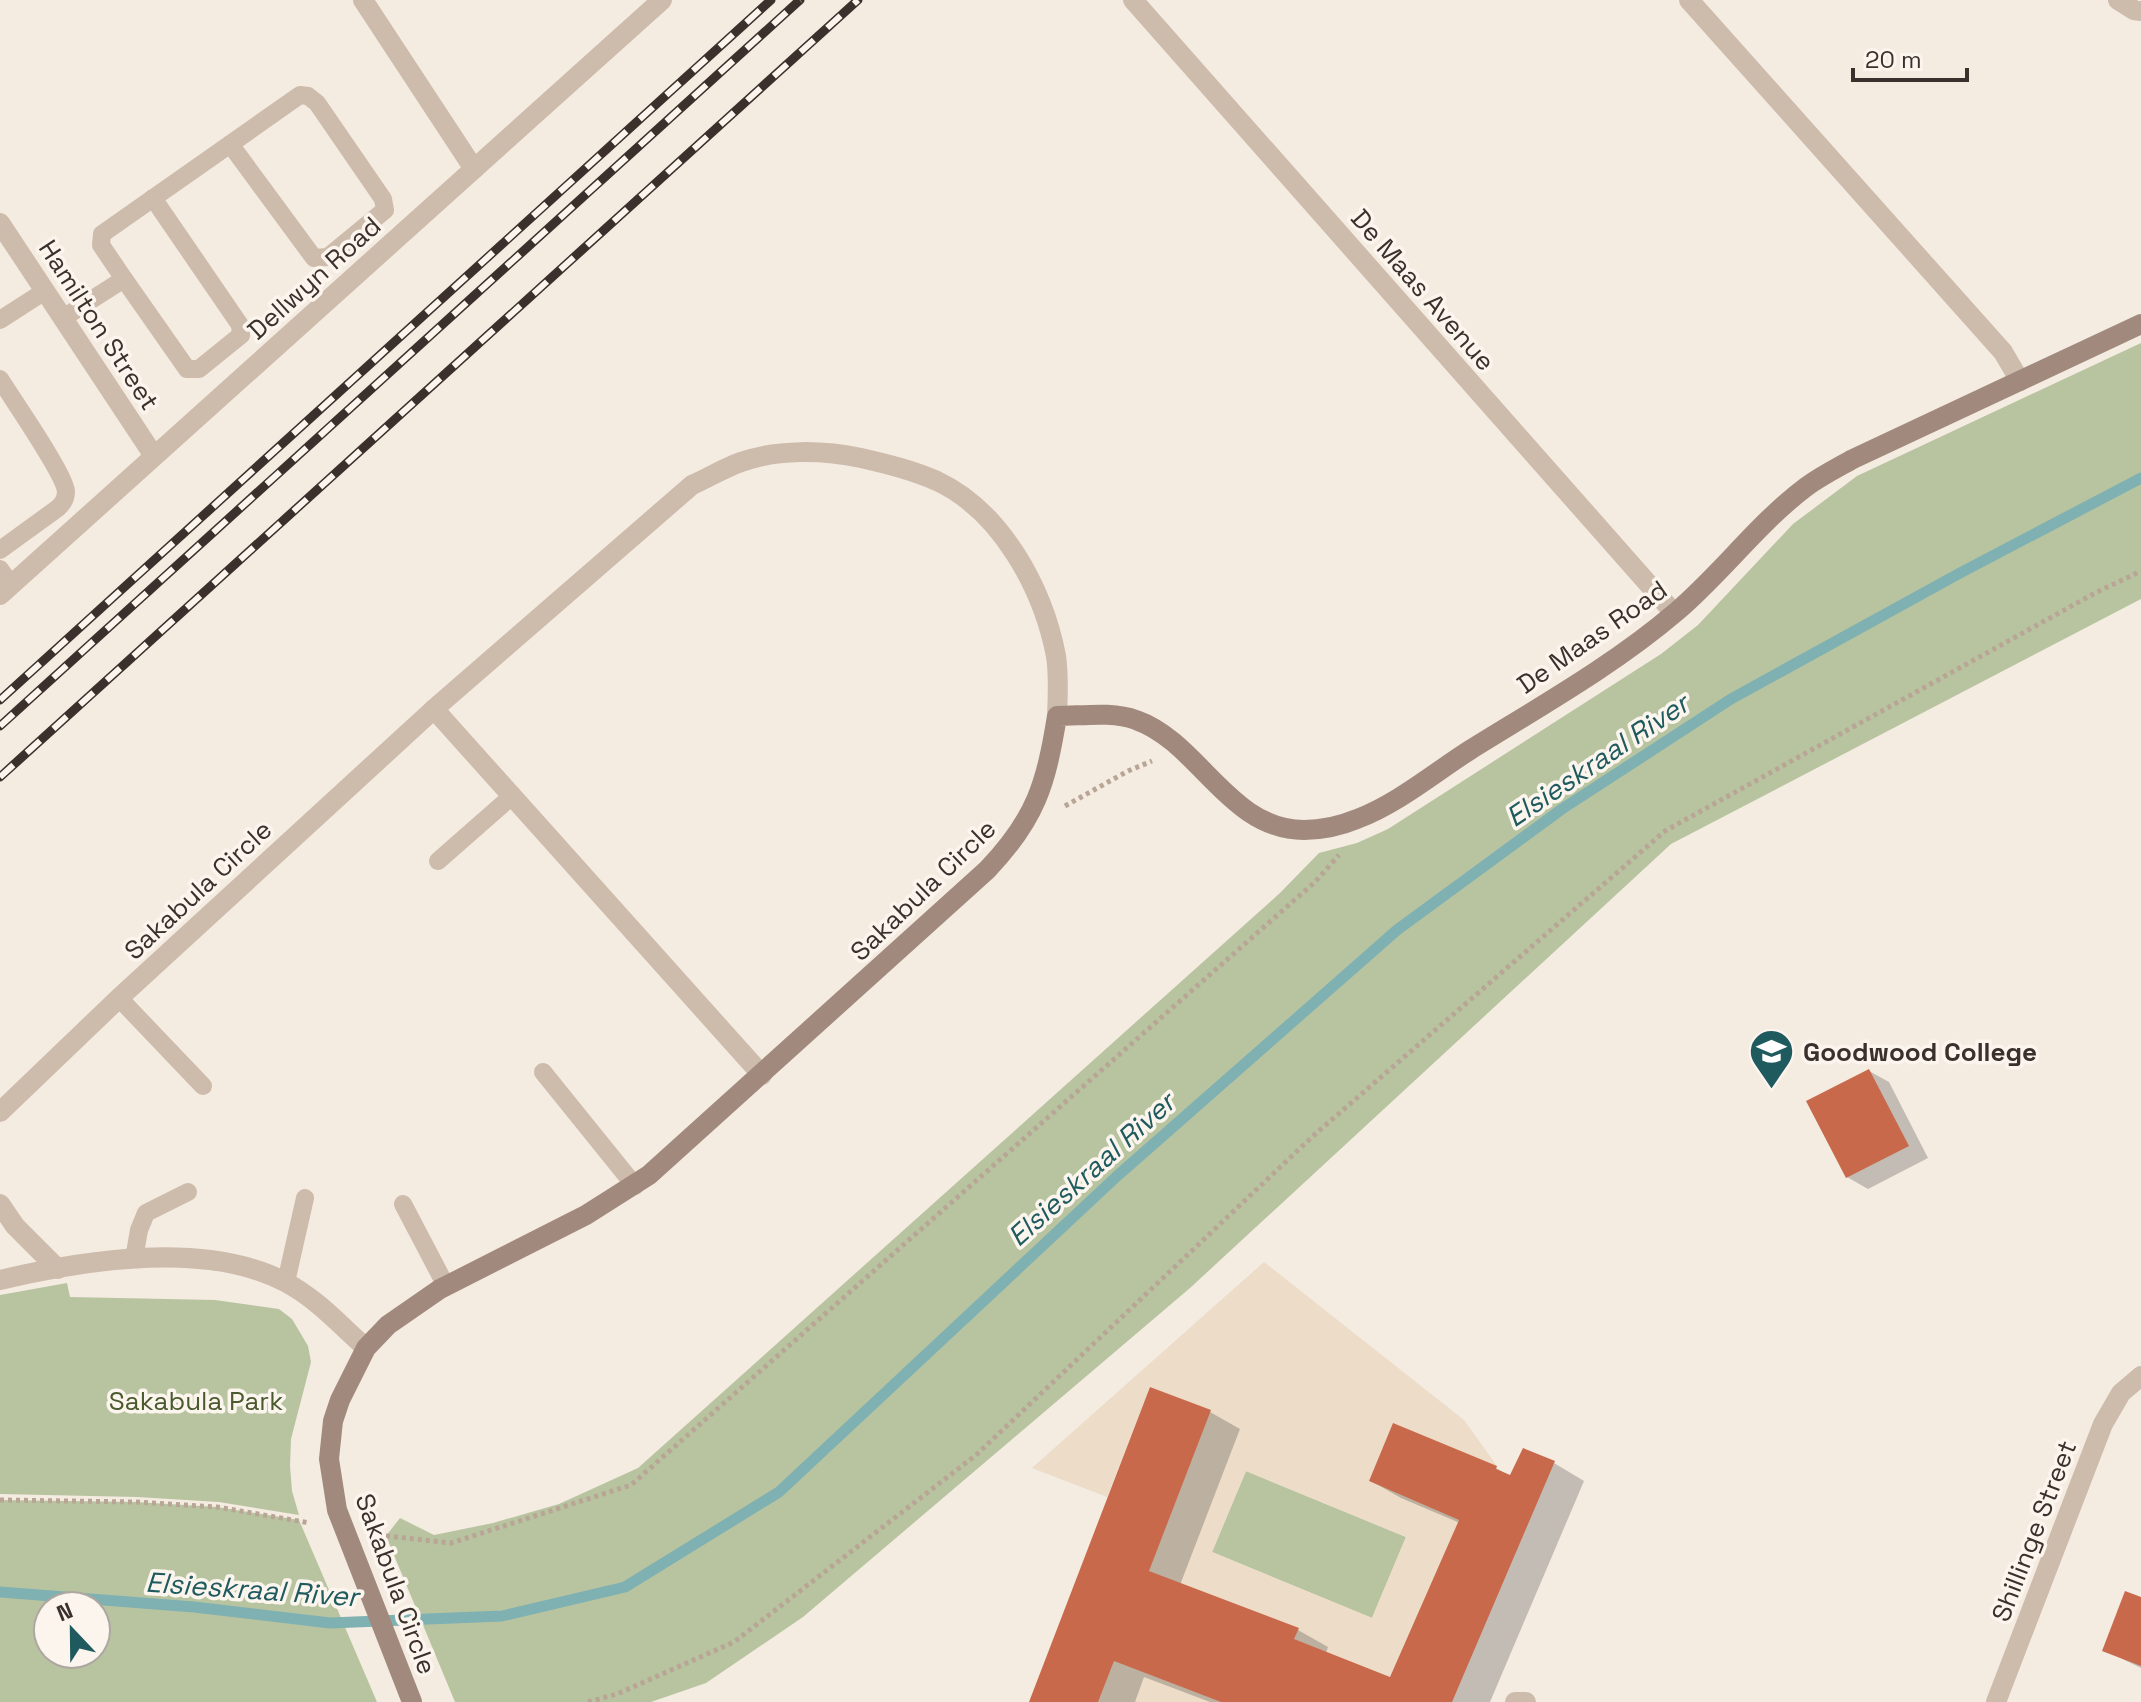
<svg xmlns="http://www.w3.org/2000/svg" width="2141" height="1702" viewBox="0 0 2141 1702" font-family="'Space Grotesk',sans-serif">
  <rect width="100%" height="100%" fill="#f4ebe1"/>
  <g fill="#b8c4a0" fill-rule="evenodd">
    <path d="M2141,343V599L1671,844L1190,1288L803,1617L706,1683L651,1702H455L386,1536L400,1518L434,1535L493,1523L559,1504L638,1468L1280,893L1319,853L1357,843L1388,829L1661,654L1698,625L1793,524L1857,476Z"/>
    <path d="M67,1283L70,1297L215,1300L279,1309L292,1319L308,1346L311,1362L291,1439L290,1466L292,1491L299,1515L219,1502L137,1497L0,1494V1295Z"/>
    <path d="M1246,1471L1406,1537L1372,1618L1212,1552Z"/>
    <path d="M0,1500L136,1502L217,1507L299,1520L377,1702H0ZM48,1606H96V1654H48Z"/>
  </g>
  <g fill="#ecdcc8" fill-rule="evenodd">
    <path d="M1264,1262L1464,1420L1497,1466L1393,1424L1369,1481L1459,1520L1390,1677L1294,1639L1298,1629L1149,1571L1210,1410L1150,1387L1107,1497L1032,1468ZM1246,1471L1406,1537L1372,1618L1212,1552Z"/>
    <path d="M1114,1661L1221,1702H1098Z"/>
  </g>
  <g fill="#0003">
    <path d="M1869,1071L1889,1082L1928,1158L1868,1189L1847,1177Z"/>
    <path d="M1210,1412L1240,1429L1180,1585L1298,1630L1328,1647L1326,1653L1391,1679L1460,1523L1401,1498L1371,1481L1496,1468L1512,1477L1554,1463L1584,1481L1490,1702H1210L1144,1677L1135,1702H1031Z"/>
    <path d="M2141,1600V1668L2104,1650Z"/>
  </g>
  <g fill="none" stroke-linecap="round" stroke-linejoin="round">
    <path stroke="#7fb0b2" stroke-width="11" d="M0,1592L194,1607L330,1623L502,1616L625,1587L779,1492L1116,1177L1397,930L1562,809L1731,699L1960,573L2141,478"/>
  </g>
  <g fill="#c8694b">
    <path d="M1869,1069L1909,1146L1846,1178L1806,1101Z"/>
    <path d="M1150,1387L1211,1410L1149,1571L1299,1628L1294,1639L1390,1677L1459,1520L1369,1481L1393,1423L1497,1466L1496,1469L1510,1475L1523,1448L1555,1461L1452,1702H1221L1114,1661L1098,1702H1029Z"/>
    <path d="M2125,1591L2141,1597V1666L2102,1651Z"/>
  </g>
  <g fill="none" stroke-linecap="round" stroke-linejoin="round">
    <g stroke="#b9a596" stroke-width="5" stroke-dasharray="4 4" stroke-linecap="butt">
      <path d="M1065,806L1128,771L1152,761"/>
      <path d="M0,1500L136,1502L217,1507L310,1523"/>
      <path d="M378,1535L451,1543L631,1485L1315,882L1339,855"/>
      <path d="M588,1702L617,1694L734,1642L976,1455L1313,1136L1665,831L2095,593L2141,571"/>
    </g>
    <g stroke="#cdbbac" stroke-width="18">
      <path d="M124,279L101,245L102,234L300,95L308,96L317,103L383,199L385,210L328,257L314,258L230,144"/>
      <path d="M63,318L124,279L187,369H199L241,335L240,325L153,198"/>
      <path d="M0,320L45,291"/>
      <path d="M0,379C13,400 64,473 66,491C66,499 63,503 58,508L0,550"/>
      <path d="M0,569L11,585"/>
      <path d="M438,861L512,796"/>
      <path d="M119,998L203,1086"/>
      <path d="M543,1072L635,1186"/>
      <path d="M403,1204L446,1286"/>
      <path d="M134,1259L139,1230L146,1213L188,1192"/>
      <path d="M286,1282L305,1198"/>
    </g>
    <g stroke="#cdbbac" stroke-width="20">
      <path d="M363,0L474,169"/>
      <path d="M1133,0L1674,613"/>
      <path d="M1689,0L2003,352L2020,381"/>
      <path d="M2118,0L2134,10L2141,11"/>
      <path d="M0,223L154,456"/>
      <path d="M0,595L662,0"/>
      <path d="M434,709L762,1075"/>
      <path d="M0,1112L119,998L434,709L692,485C708,478 724,468 741,462C778,449 823,450 861,458C887,464 912,470 937,481C1001,511 1043,588 1056,656C1059,676 1058,696 1057,716"/>
      <path d="M0,1204L15,1226L58,1269"/>
      <path d="M0,1280C84,1260 205,1240 285,1282C316,1298 340,1325 366,1348"/>
      <path d="M1515,1702H1526"/>
      <path d="M1996,1702L2103,1424L2121,1393L2141,1376"/>
    </g>
    <path stroke="#a18a7d" stroke-width="20" d="M412,1702L337,1510L329,1459L333,1421L340,1400L366,1348L388,1325L440,1289L586,1215L649,1175L987,870C1036,819 1046,784 1057,716C1082,716 1112,711 1136,720C1199,742 1229,830 1304,830C1322,830 1340,826 1357,819C1397,804 1434,773 1470,750C1539,707 1614,665 1676,612C1722,573 1758,523 1806,487C1821,476 1837,468 1853,459L2141,324"/>
    <defs>
      <g id="rail">
        <path d="M0,700L771,0"/>
        <path d="M0,726L800,0"/>
        <path d="M0,777L858,0"/>
      </g>
    </defs>
    <use href="#rail" stroke="#3b302b" stroke-width="9"/>
    <use href="#rail" stroke="#fbf5ee" stroke-width="6" stroke-dasharray="18" stroke-linecap="butt"/>
  </g>
  <defs>
    <symbol id="university-pin" viewBox="-11 -11 22 30"><path d="M0 17L-7.5 6A9.5 9.5 0 1 1 7.5 6Z" fill="#1f5a5e" stroke="#fbf5ee"/><path d="M0-5L7-2L0 1L-7-2ZM-4 1L0 2.5L4 1V4Q0 6-4 4Z" fill="#fff"/></symbol>
  </defs>
  <g fill-rule="evenodd">
    <use href="#university-pin" x="1746" y="1026" width="51" height="69"/>
  </g>
  <g text-anchor="middle" stroke-width="7" stroke-linejoin="round" paint-order="stroke">
    <g font-size="26" fill="#3b302b" stroke="#fbf5ee">
      <text transform="translate(314 278) rotate(-42)" y="9">Dellwyn Road</text>
      <text transform="translate(1423 290) rotate(49)" y="9">De Maas Avenue</text>
      <text transform="translate(99 325) rotate(57)" y="9">Hamilton Street</text>
      <text transform="translate(1592 637) rotate(-35)" y="9">De Maas Road</text>
      <text transform="translate(198 890) rotate(-43)" y="9">Sakabula Circle</text>
      <text transform="translate(923 890) rotate(-44)" y="9">Sakabula Circle</text>
      <text transform="translate(2034 1531) rotate(-69)" y="9">Shillinge Street</text>
      <text transform="translate(396 1584) rotate(70)" y="9">Sakabula Circle</text>
    </g>
    <g font-size="26" font-weight="bold" fill="#3b302b" stroke="#fbf5ee" text-anchor="start">
      <text x="1803" y="1061">Goodwood College</text>
    </g>
    <g font-size="26" fill="#4a5a2e" stroke="#fbf5ee">
      <text x="196" y="1410">Sakabula Park</text>
    </g>
    <g font-size="28" font-style="italic" fill="#1f5a5e" stroke="#fbf5ee">
      <text transform="translate(1597 760) rotate(-34)" y="10">Elsieskraal River</text>
      <text transform="translate(1091 1169) rotate(-42)" y="10">Elsieskraal River</text>
      <text transform="translate(252 1589) rotate(4)" y="10">Elsieskraal River</text>
    </g>
  </g>
  <g transform="translate(72 1630) rotate(338)"><circle r="38" fill="#fbf5ee" stroke="#aea6a0" stroke-width="2"/>
  <path d="M0-6L14 30L0 20L-14 30Z" fill="#1f5a5e"/>
  <text y="-12" font-size="22" font-weight="bold" text-anchor="middle" fill="#3b302b">N</text>
  </g>
  <path d="M1853 68v12h114v-12" fill="none" stroke="#3b302b" stroke-width="4"/>
  <text x="1865" y="68" font-size="24" fill="#3b302b" stroke="#fbf5ee" stroke-width="6" paint-order="stroke">20 m</text>
</svg>
